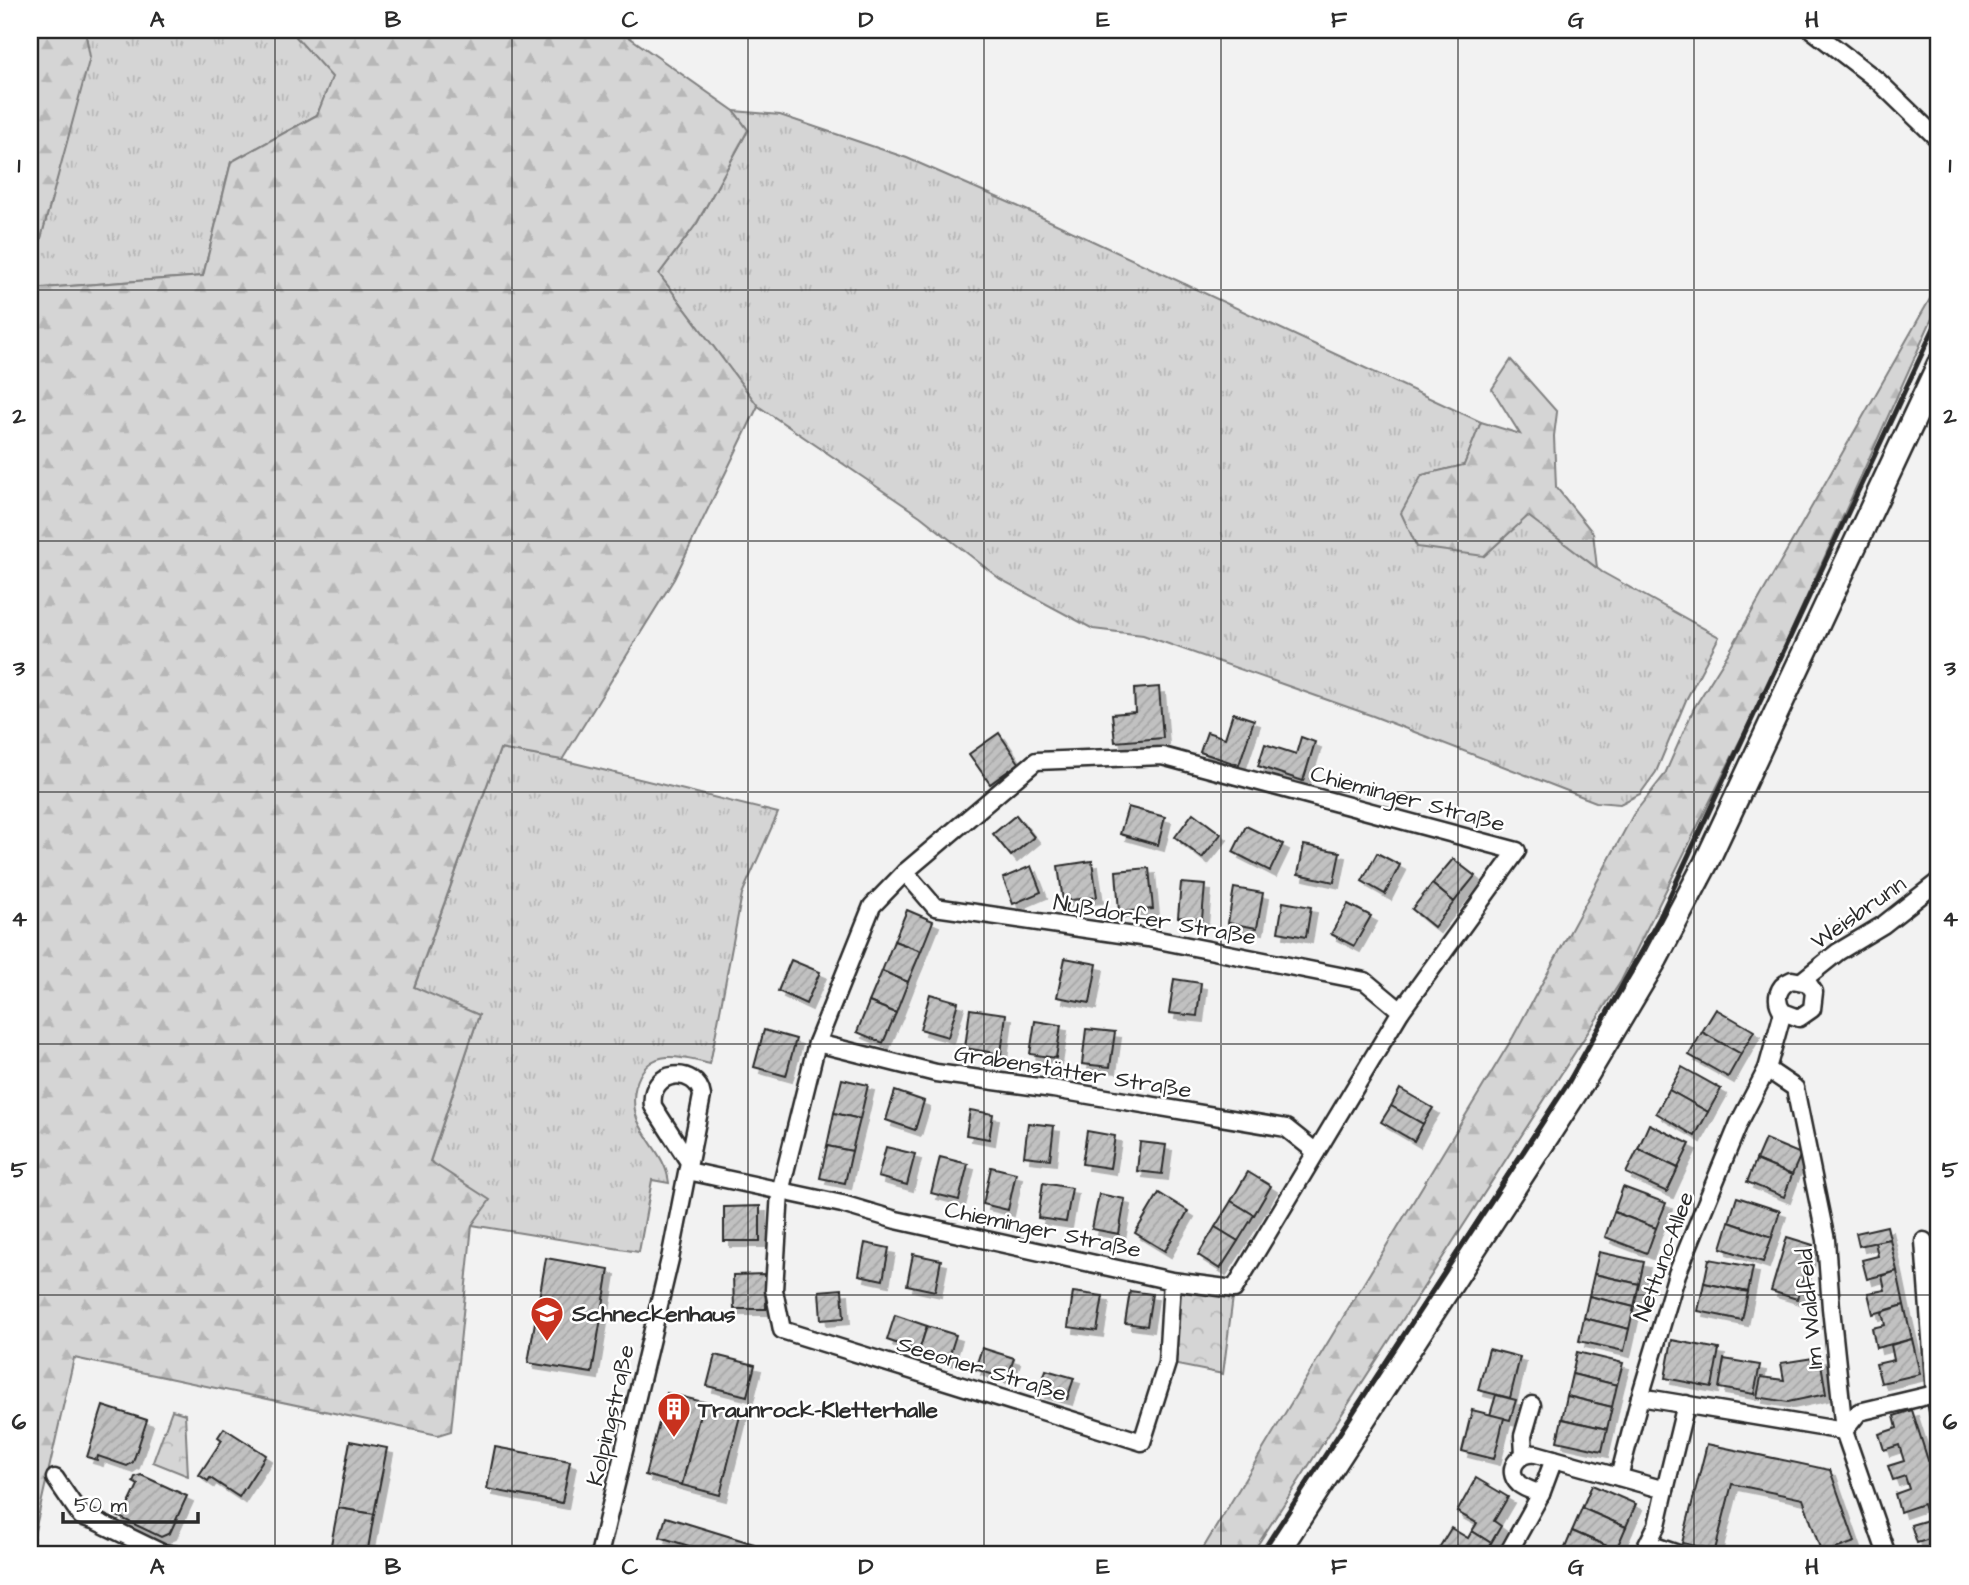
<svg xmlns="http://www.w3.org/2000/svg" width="1969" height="1585" viewBox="0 0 1969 1585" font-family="'Architects Daughter',sans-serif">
  <defs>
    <pattern id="grass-tufts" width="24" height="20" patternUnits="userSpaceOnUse" patternTransform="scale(1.75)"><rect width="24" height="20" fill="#d5d5d5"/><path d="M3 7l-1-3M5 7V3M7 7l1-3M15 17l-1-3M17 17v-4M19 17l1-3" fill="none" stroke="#b7b7b7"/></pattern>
    <pattern id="forest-firs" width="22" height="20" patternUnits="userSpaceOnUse" patternTransform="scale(1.75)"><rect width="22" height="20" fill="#d5d5d5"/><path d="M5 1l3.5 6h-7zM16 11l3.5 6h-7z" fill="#b7b7b7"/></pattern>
    <pattern id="park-crowns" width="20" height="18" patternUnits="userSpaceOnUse" patternTransform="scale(1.75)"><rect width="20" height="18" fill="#d5d5d5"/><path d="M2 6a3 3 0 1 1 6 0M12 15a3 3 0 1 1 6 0" fill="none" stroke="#b7b7b7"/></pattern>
    <pattern id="building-hatch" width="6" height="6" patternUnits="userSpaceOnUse" patternTransform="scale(1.75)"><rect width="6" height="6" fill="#c1c1c1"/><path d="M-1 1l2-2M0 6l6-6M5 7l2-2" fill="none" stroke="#a6a6a6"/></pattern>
    <filter id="shadow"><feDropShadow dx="6" dy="6" stdDeviation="0" flood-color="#0004"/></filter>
  </defs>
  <rect width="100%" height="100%" fill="#f2f2f2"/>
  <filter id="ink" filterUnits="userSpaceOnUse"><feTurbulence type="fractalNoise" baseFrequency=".0143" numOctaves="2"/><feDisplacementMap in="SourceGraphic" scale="14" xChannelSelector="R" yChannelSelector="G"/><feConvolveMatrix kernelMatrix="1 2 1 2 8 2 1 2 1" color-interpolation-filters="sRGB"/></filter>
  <g filter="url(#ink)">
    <g fill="url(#grass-tufts)" stroke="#808080" stroke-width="2">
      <path d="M85,30H301L297,37L333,77L317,115L231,162L203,276L30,289V279L89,57Z"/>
      <path d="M734,111L780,115L907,158L1024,209L1481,422L1464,465L1422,475L1484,556L1528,515L1602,572L1719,637L1686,700L1656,772L1640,794L1620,804L1596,802L1373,716L1143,635L1093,629L1000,579L920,516L758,406L659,274L697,223L748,130Z"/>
      <path d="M500,749L562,760L778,813L742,894L710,1064C696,1061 682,1056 667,1057C637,1059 628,1097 638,1121C648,1144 666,1157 669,1183L652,1180L639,1252L472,1225L489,1200L430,1162L479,1015L414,988Z"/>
    </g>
    <g fill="url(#forest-firs)" stroke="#808080" stroke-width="2">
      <path d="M30,30H85L90,57L30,279Z"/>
      <path d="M301,30H619L734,111L748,130L697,223L659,274L758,406L674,579L562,760L500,749L414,987L479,1015L430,1161L490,1200L472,1225L451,1431L438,1435L74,1358L30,1553V289L203,276L231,162L317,115L332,77L296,37Z"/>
      <path d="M1939,283V303L1763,694L1621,981L1251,1555H1199L1513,1037L1633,815L1665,774L1694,708L1729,652Z"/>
      <path d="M1511,360L1557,412L1554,436L1556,487L1593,533L1597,568L1528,516L1484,556L1417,547L1401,513L1422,475L1464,465L1481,422L1520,434L1492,389Z"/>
    </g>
    <g fill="url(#park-crowns)" stroke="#808080" stroke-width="2">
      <path d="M1172,1281L1234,1289L1223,1374L1167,1363Z"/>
      <path d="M172,1410L185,1414L188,1476L153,1462Z"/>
    </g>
    <g fill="url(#building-hatch)" stroke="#2b2b2b" stroke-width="2" filter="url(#shadow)">
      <path d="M1159,687L1163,738L1115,742L1112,714L1135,712L1134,689Z"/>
      <path d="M1233,713L1254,720L1239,765L1200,752L1207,732L1225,738Z"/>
      <path d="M999,733L1019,763L990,784L969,754Z"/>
      <path d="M1301,737L1315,742L1303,781L1258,766L1265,744L1296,754Z"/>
      <path d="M1128,807L1165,817L1158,845L1120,834Z"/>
      <path d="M1193,813L1221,834L1202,858L1175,837Z"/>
      <path d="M1016,815L1034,837L1011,856L993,834Z"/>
      <path d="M1246,826L1283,844L1270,871L1233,852Z"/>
      <path d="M1304,845L1340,852L1334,882L1298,874Z"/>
      <path d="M1377,853L1400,865L1385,894L1362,881Z"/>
      <path d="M1453,859L1475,876L1454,902L1432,884Z"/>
      <path d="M1092,861L1097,897L1063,901L1058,866Z"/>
      <path d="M1031,866L1041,892L1013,904L1003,878Z"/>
      <path d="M1149,868L1153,909L1119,912L1116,871Z"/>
      <path d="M1181,883L1205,885L1202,919L1178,917Z"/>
      <path d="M1432,884L1454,902L1434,927L1412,909Z"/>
      <path d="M1234,888L1263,893L1257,928L1228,923Z"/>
      <path d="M1283,902L1311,907L1306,937L1278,932Z"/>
      <path d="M1348,904L1371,916L1354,946L1331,934Z"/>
      <path d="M907,910L933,921L921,951L894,941Z"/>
      <path d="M894,941L921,951L908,982L882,971Z"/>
      <path d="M1065,958L1097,964L1090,1003L1057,997Z"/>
      <path d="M791,960L820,972L806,1004L778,991Z"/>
      <path d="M882,971L908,982L896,1013L869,1002Z"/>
      <path d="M1174,979L1201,983L1197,1016L1169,1013Z"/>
      <path d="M930,994L958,1002L948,1037L920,1029Z"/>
      <path d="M869,1002L896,1013L883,1043L857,1032Z"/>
      <path d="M970,1009L1006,1014L1001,1054L965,1048Z"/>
      <path d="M1716,1009L1754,1031L1741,1054L1702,1032Z"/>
      <path d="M1035,1021L1061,1025L1056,1058L1030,1054Z"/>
      <path d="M1086,1029L1115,1032L1110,1067L1082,1064Z"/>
      <path d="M764,1030L796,1039L786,1076L754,1067Z"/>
      <path d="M1702,1032L1741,1054L1728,1077L1689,1055Z"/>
      <path d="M1682,1067L1721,1089L1708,1112L1669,1090Z"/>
      <path d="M842,1079L868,1085L860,1119L834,1113Z"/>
      <path d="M1400,1089L1433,1108L1423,1124L1391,1106Z"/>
      <path d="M1669,1090L1708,1112L1695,1136L1656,1113Z"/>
      <path d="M895,1091L924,1101L915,1130L886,1120Z"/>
      <path d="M1391,1106L1423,1124L1414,1141L1381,1122Z"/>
      <path d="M970,1110L993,1114L989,1139L966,1135Z"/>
      <path d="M834,1113L860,1119L852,1151L827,1146Z"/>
      <path d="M1028,1123L1054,1126L1050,1159L1024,1156Z"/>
      <path d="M1649,1124L1690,1144L1678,1168L1638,1149Z"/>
      <path d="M1087,1131L1115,1136L1110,1168L1082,1164Z"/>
      <path d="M1765,1139L1801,1154L1792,1175L1756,1160Z"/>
      <path d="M1140,1142L1166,1145L1162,1174L1137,1171Z"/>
      <path d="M827,1146L852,1151L845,1183L820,1178Z"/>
      <path d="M886,1147L915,1154L907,1185L878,1177Z"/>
      <path d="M1638,1149L1678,1168L1667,1192L1626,1173Z"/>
      <path d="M940,1157L968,1164L959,1200L931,1193Z"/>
      <path d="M1756,1160L1792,1175L1784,1197L1747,1182Z"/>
      <path d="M991,1167L1016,1173L1008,1210L983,1204Z"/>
      <path d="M1248,1172L1271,1186L1254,1215L1231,1201Z"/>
      <path d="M1043,1183L1072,1188L1066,1222L1038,1218Z"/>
      <path d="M1623,1187L1666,1203L1656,1228L1614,1212Z"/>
      <path d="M1159,1193L1188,1211L1165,1251L1135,1233Z"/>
      <path d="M1099,1194L1125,1199L1119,1234L1092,1229Z"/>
      <path d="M1737,1197L1780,1211L1772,1237L1729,1222Z"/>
      <path d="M1231,1201L1254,1215L1238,1241L1215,1227Z"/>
      <path d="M760,1206V1241H724V1207Z"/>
      <path d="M1614,1212L1656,1228L1647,1253L1605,1237Z"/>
      <path d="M1729,1222L1772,1237L1763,1262L1721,1248Z"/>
      <path d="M1887,1226L1890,1239L1859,1246L1856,1233Z"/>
      <path d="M1215,1227L1238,1241L1220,1269L1198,1255Z"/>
      <path d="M1787,1237L1813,1245L1797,1299L1771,1291Z"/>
      <path d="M1890,1239L1897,1271L1867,1279L1862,1260L1878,1256L1875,1242Z"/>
      <path d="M865,1243L889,1248L883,1280L859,1275Z"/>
      <path d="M1599,1252L1644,1262L1639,1284L1594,1274Z"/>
      <path d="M913,1254L941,1260L935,1291L907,1285Z"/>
      <path d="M546,1258L609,1269L592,1373L528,1363Z"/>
      <path d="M1709,1259L1753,1267L1748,1292L1704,1283Z"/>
      <path d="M1897,1271L1904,1305L1873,1314L1868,1293L1885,1290L1882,1276Z"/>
      <path d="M765,1274L766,1309H734L733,1275Z"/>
      <path d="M1594,1274L1639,1284L1634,1307L1589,1296Z"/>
      <path d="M1704,1283L1748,1292L1742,1320L1698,1311Z"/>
      <path d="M842,1289L844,1318L821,1320L819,1291Z"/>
      <path d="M1130,1291L1152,1294L1147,1326L1125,1323Z"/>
      <path d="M1073,1292L1103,1296L1097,1331L1068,1327Z"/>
      <path d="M1589,1296L1634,1307L1629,1329L1584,1318Z"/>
      <path d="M1904,1305L1912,1339L1876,1348L1872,1328L1885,1325L1882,1312Z"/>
      <path d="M895,1315L927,1326L919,1351L887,1340Z"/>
      <path d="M1584,1318L1629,1329L1624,1351L1579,1341Z"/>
      <path d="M927,1326L956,1335L948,1360L919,1351Z"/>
      <path d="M1912,1339L1920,1374L1881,1383L1876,1364L1894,1360L1891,1345Z"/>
      <path d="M1672,1340L1719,1349L1712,1387L1665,1378Z"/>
      <path d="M982,1348L1014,1358L1007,1379L975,1369Z"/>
      <path d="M1489,1349L1520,1357L1510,1398L1478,1390Z"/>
      <path d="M1577,1352L1623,1363L1617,1385L1572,1374Z"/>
      <path d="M715,1355L755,1365L747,1396L707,1386Z"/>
      <path d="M1820,1357L1826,1394L1788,1402L1757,1397L1761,1377L1784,1380L1781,1363Z"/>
      <path d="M1724,1359L1760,1365L1754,1394L1719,1388Z"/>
      <path d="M1046,1370L1074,1378L1067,1399L1039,1392Z"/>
      <path d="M1572,1374L1617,1385L1612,1407L1567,1396Z"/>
      <path d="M667,1393L703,1402L682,1485L645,1475Z"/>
      <path d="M1496,1395L1516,1400L1510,1420L1490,1415Z"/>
      <path d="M1567,1396L1612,1407L1607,1429L1562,1419Z"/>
      <path d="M703,1402L741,1412L720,1495L682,1485Z"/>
      <path d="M103,1406L147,1420L133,1462L127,1466L98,1456L97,1460L87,1457Z"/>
      <path d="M1472,1410L1504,1418L1494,1459L1462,1451Z"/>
      <path d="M1912,1410L1939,1495V1536L1917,1543L1911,1525L1928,1520L1923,1504L1900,1512L1895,1494L1909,1489L1905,1476L1893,1480L1888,1466L1904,1461L1899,1445L1884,1450L1879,1434L1897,1428L1894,1416Z"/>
      <path d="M1562,1419L1607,1429L1602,1451L1557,1441Z"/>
      <path d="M224,1428L266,1455L239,1497L210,1478L208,1481L199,1475L222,1440L218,1437Z"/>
      <path d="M350,1441L387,1448L374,1514L338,1508Z"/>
      <path d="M1707,1444L1830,1470L1855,1542L1822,1554L1803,1499L1732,1484L1715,1550L1682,1543Z"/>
      <path d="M495,1447L570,1461L562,1503L487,1489Z"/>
      <path d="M141,1475L187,1496L170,1533L161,1537L117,1516L120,1510L125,1512L138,1485L133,1482L135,1477Z"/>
      <path d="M1476,1478L1508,1497L1494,1521L1501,1526L1491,1543L1472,1531L1477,1523L1457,1512Z"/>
      <path d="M1592,1485L1636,1504L1626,1527L1582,1508Z"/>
      <path d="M338,1508L374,1514L367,1555H329Z"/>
      <path d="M1582,1508L1626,1527L1616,1550L1572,1531Z"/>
      <path d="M666,1517L754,1544L751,1555H718L660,1537Z"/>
      <path d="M1451,1528L1468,1538L1472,1531L1491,1543L1484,1555H1439L1436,1553Z"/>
      <path d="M1572,1531L1616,1550L1614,1555H1562Z"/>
    </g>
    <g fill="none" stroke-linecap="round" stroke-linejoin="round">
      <defs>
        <g id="street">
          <path d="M1812,30L1878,81L1939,140"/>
          <path d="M905,872L935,907L1148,938L1365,981L1401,1011"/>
          <path d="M1803,980L1838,952L1883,925L1939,881"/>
          <path d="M817,1043L936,1073L1053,1089L1286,1128L1316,1152"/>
          <path d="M1767,1069L1795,1088L1826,1240L1831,1308L1844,1431L1887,1555"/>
          <path d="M688,1171L842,1204L896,1220L1172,1281L1234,1289L1401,1011L1517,851L1162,756L1036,761L905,872L872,906L817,1043L780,1192L774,1290L782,1330L1142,1442L1167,1363L1172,1281"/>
          <path d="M1924,1241L1935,1394L1939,1414"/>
          <path d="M1640,1397L1844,1431L1859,1412L1939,1393"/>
          <path d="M1524,1454L1523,1436L1532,1405"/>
          <path d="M1619,1477L1640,1397L1677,1274L1739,1123L1767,1069L1783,1012C1774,1000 1777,986 1792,980L1808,983L1814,992L1812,1009L1799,1018L1783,1012"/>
          <path d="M55,1478L81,1516L96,1521L162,1553L175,1555"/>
          <path d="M1665,1490L1686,1404"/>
          <path d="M1541,1494C1534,1491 1525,1489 1519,1484C1504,1470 1519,1451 1536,1454L1665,1490L1657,1525L1642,1555"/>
          <path d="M1649,1544L1681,1555"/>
          <path d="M599,1555L670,1259L702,1096C698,1066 648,1068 653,1106L689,1162"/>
          <path d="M1507,1555L1541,1494L1554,1459"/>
        </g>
        <path id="secondary" d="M1275,1555L1584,1079L1656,958L1706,863L1939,365"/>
      </defs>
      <use href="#street" stroke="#2b2b2b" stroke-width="21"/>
      <use href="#secondary" stroke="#2b2b2b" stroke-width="28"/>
      <use href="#street" stroke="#fff" stroke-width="16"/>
      <use href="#secondary" stroke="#fff" stroke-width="23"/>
      <path stroke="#2b2b2b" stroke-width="5" d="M1260,1555L1567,1085L1659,919L1939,317"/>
    </g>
  </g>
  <path fill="none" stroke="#2b2b2b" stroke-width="2" stroke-opacity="0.55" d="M275,30V1555M512,30V1555M748,30V1555M984,30V1555M1221,30V1555M1458,30V1555M1694,30V1555M30,290H1939M30,541H1939M30,792H1939M30,1044H1939M30,1295H1939"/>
  <defs>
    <symbol id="school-pin" viewBox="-11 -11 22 30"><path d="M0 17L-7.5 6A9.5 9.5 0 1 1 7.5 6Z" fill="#c8321e" stroke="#fff"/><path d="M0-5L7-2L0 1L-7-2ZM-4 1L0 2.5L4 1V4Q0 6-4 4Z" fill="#fff"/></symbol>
    <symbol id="building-pin" viewBox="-11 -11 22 30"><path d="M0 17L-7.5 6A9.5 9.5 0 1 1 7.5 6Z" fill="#c8321e" stroke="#fff"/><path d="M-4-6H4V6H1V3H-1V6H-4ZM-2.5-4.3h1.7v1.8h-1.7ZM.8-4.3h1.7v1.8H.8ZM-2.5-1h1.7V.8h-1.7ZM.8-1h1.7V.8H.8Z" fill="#fff"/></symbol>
  </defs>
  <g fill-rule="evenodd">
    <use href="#school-pin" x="528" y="1294" width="38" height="52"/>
    <use href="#building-pin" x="655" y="1390" width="38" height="52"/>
  </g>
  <g text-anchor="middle" stroke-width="5" stroke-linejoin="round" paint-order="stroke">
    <g font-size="23" fill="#2b2b2b" stroke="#fff">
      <text transform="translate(1408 798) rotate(15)" y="8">Chieminger Straße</text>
      <text transform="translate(1858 912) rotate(-35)" y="8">Weisbrunn</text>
      <text transform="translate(1155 919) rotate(10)" y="8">Nußdorfer Straße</text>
      <text transform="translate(1073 1071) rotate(9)" y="8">Grabenstätter Straße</text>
      <text transform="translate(1043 1229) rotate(12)" y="8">Chieminger Straße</text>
      <text transform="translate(1663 1256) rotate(-70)" y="8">Nettuno-Allee</text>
      <text transform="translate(1809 1309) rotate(-95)" y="8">Im Waldfeld</text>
      <text transform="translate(982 1368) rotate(17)" y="8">Seeoner Straße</text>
      <text transform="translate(610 1415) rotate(-77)" y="8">Kolpingstraße</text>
    </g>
    <g font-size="23" font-weight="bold" fill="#2b2b2b" stroke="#fff" text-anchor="start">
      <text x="572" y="1321">Schneckenhaus</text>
      <text x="698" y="1417">Traunrock-Kletterhalle</text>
    </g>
  </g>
  <rect width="1969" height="1585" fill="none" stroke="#fff" stroke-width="77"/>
  <path d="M63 1512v10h135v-10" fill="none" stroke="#2b2b2b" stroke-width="3.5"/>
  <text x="74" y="1512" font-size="21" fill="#2b2b2b" stroke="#ffffff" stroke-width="5" paint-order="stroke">50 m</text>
  <rect x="38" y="38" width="1892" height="1508" fill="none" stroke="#2b2b2b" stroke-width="2.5"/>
  <g font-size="23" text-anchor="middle" font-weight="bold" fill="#2b2b2b">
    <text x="157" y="27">A</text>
    <text x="393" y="27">B</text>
    <text x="630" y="27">C</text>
    <text x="866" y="27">D</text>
    <text x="1103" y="27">E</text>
    <text x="1339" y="27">F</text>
    <text x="1576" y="27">G</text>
    <text x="1812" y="27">H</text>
    <text x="19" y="172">1</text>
    <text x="1950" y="172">1</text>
    <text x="19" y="423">2</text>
    <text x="1950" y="423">2</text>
    <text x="19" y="675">3</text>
    <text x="1950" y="675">3</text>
    <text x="19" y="926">4</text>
    <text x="1950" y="926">4</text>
    <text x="19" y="1177">5</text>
    <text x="1950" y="1177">5</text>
    <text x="19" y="1429">6</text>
    <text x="1950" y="1429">6</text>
    <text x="157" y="1574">A</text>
    <text x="393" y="1574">B</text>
    <text x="630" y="1574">C</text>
    <text x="866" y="1574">D</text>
    <text x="1103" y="1574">E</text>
    <text x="1339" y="1574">F</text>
    <text x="1576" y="1574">G</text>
    <text x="1812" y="1574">H</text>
  </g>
</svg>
